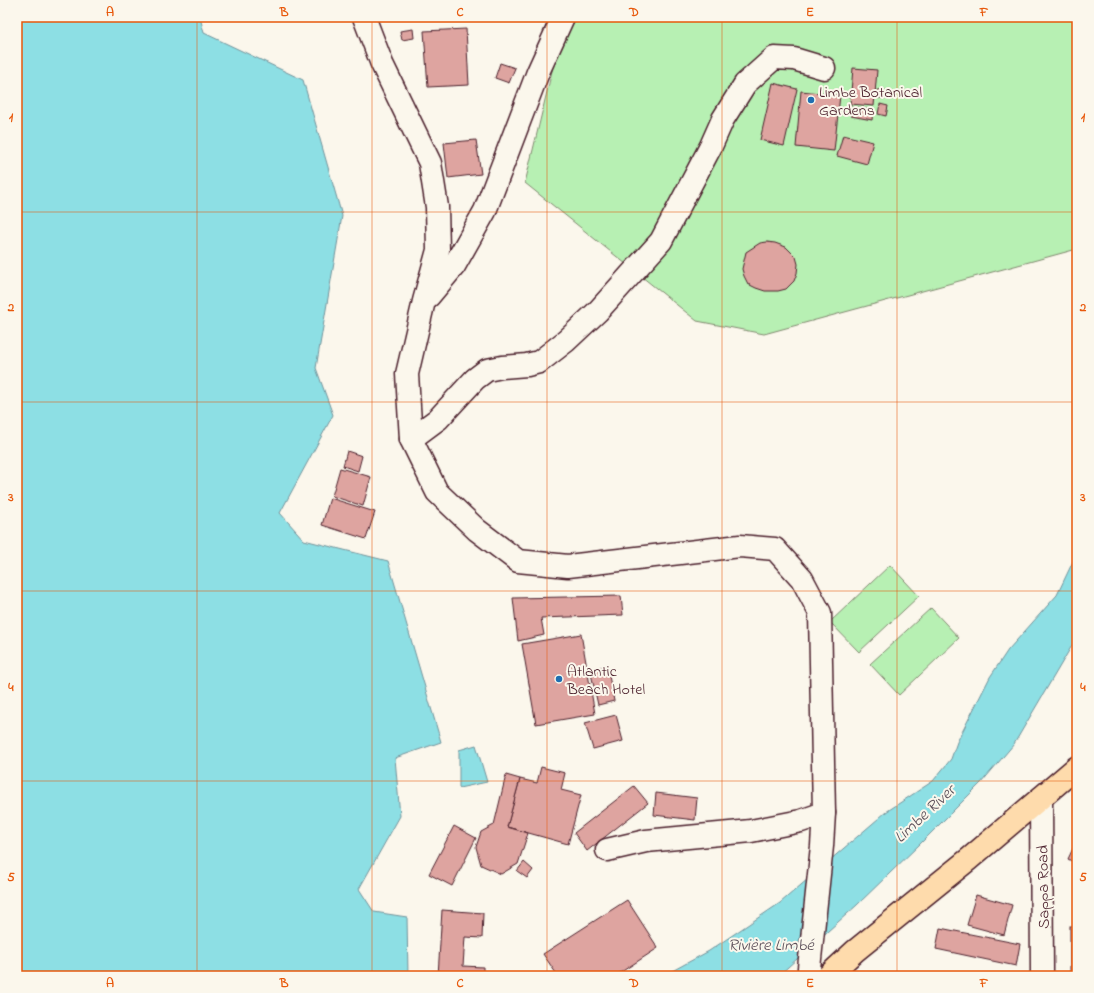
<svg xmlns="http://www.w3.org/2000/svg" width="1094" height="993" viewBox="0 0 1094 993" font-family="'Indie Flower',sans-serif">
  <rect width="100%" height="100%" fill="#fbf7ec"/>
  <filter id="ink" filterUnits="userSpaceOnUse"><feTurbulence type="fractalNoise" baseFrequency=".025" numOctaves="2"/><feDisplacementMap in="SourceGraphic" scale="8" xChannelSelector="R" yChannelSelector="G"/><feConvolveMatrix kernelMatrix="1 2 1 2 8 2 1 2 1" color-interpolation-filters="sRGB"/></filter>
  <g filter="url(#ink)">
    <g fill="#b7f0b3" stroke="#80886f">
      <path d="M565,17H1077V249L764,334L697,321L525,183Z"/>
      <path d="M890,565L919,596L859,652L830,622Z"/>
      <path d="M931,608L959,638L899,695L870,664Z"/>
    </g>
    <g fill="#8ddfe4" stroke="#72929a">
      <path d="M17,17H200L204,33L303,80L342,216L316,368L333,415L280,513L304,540L388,561L441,742L395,758L400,816L359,889L374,912L407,917L408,976H17Z"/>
      <path d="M1077,553V637L1014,744L981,783L920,844L857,905L778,976H663L709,951L780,903L886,812L933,781L951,759L957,742L990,677L1008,650L1057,595Z"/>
      <path d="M476,745L487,782L459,788V750Z"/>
    </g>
    <g fill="#dea4a0" stroke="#4a1f2b">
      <path d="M413,29L414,38L402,40L400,31Z"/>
      <path d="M466,29L469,85L428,87L424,31Z"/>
      <path d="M500,63L515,68L509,83L495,78Z"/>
      <path d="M853,68L877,70L874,106L850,104Z"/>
      <path d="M773,83L797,89L784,146L760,140Z"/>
      <path d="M877,90H885V98H878Z"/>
      <path d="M801,91L840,95L834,151L796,147Z"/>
      <path d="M880,104L888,106L886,116L878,114Z"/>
      <path d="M852,107L873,110L872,120L851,116Z"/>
      <path d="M843,135L873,142L867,164L837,156Z"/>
      <path d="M476,140L481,174L448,178L444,143Z"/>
      <path d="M767,242L775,243L786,247L796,257L798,264L797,273L794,281L786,289L778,291H765L756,288L748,284L744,276L742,269L746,252L760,243Z"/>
      <path d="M347,451L362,456L358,471L343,466Z"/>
      <path d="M340,468L371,477L363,506L332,496Z"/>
      <path d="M330,498L375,512L366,539L322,525Z"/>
      <path d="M621,596L623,615L541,618L544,635L518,641L513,598Z"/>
      <path d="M581,634L595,714L536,724L522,644Z"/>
      <path d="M607,666L614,701L598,705L590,669Z"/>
      <path d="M616,715L623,741L593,749L585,723Z"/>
      <path d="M541,767L565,773L561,790L581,795L568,844L507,827L520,779L537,783Z"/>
      <path d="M506,775L520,779L507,827L528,833L518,864L501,874L481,865L476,847L481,832L494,825Z"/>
      <path d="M634,786L648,803L587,851L574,833Z"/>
      <path d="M656,793L697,798L695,820L654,815Z"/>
      <path d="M454,826L476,838L452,886L429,874Z"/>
      <path d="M1077,840V864L1068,859Z"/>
      <path d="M524,862L533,870L527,878L517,871Z"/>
      <path d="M976,895L1012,905L1004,935L967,925Z"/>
      <path d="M627,900L658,948L615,976H558L543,954Z"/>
      <path d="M442,910L483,913L482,938L465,937L463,966L483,967V976H438Z"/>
      <rect x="1070" y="926" width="7" height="50"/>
      <path d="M940,928L1020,944L1016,966L936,949Z"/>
    </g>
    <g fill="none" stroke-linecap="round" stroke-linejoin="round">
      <defs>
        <g id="minor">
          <path d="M364,17L382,64L430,163L437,207L438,250L424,301L407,374L411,439L437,492L477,530L518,561L568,566L740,546L775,549L802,579L820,613L824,813L822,846L809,968L810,976"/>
          <path d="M429,296L454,266L485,211L538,72L563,17"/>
          <path d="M411,439L438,419L475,379L487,370L502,367L527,365L539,362L566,341L598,311L661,241L711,146L723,119L745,84L774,58L794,59L824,68"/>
          <path d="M1041,798L1042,976"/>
          <path d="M607,850L646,841L751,831L801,821L824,813"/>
        </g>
        <path id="major" d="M828,976L855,951L969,859L1077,767"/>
      </defs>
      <use href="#minor" stroke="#4a1f2b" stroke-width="25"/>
      <use href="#major" stroke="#4a1f2b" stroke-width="25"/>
      <use href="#minor" stroke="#fbf7ec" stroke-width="22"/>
      <use href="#major" stroke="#fedbac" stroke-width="22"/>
    </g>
  </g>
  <path fill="none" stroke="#e8590c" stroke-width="1" stroke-opacity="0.55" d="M197,17V976M372,17V976M547,17V976M722,17V976M897,17V976M17,212H1077M17,402H1077M17,591H1077M17,781H1077"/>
  <g fill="#1f6fb2" stroke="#fbf7ec" stroke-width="1.5">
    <circle cx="811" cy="100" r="4"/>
    <circle cx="559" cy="679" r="4"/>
  </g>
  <g text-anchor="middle" stroke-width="4" stroke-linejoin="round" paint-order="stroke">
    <g font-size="16" fill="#4a1f2b" stroke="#fbf7ec" text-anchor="start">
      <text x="819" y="97">Limbe Botanical<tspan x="819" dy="18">Gardens</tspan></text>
      <text x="567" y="676">Atlantic<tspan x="567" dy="18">Beach Hotel</tspan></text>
    </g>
    <g font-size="16" fill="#4a1f2b" stroke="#fbf7ec">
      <text transform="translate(1042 887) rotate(-91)" y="6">Sappa Road</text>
    </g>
    <g font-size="17" font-style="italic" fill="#5b4f59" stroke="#fbf7ec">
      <text transform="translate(924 813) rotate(-43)" y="6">Limbe River</text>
      <text x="771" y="950">Rivière Limbé</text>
    </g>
  </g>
  <rect width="1094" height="993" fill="none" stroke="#fbf7ec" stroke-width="44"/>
  <rect x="22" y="22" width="1050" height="949" fill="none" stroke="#e8590c" stroke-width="1.5"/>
  <g font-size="13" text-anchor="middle" font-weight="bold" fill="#e8590c">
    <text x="110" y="16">A</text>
    <text x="284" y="16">B</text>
    <text x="460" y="16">C</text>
    <text x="634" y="16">D</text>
    <text x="810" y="16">E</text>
    <text x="984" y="16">F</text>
    <text x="11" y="121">1</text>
    <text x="1083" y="121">1</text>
    <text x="11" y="311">2</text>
    <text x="1083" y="311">2</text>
    <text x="11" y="501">3</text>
    <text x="1083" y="501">3</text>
    <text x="11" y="691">4</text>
    <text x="1083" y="691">4</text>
    <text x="11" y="881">5</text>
    <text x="1083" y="881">5</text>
    <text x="110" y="987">A</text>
    <text x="284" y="987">B</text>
    <text x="460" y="987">C</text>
    <text x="634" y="987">D</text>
    <text x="810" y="987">E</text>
    <text x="984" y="987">F</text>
  </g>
</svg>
